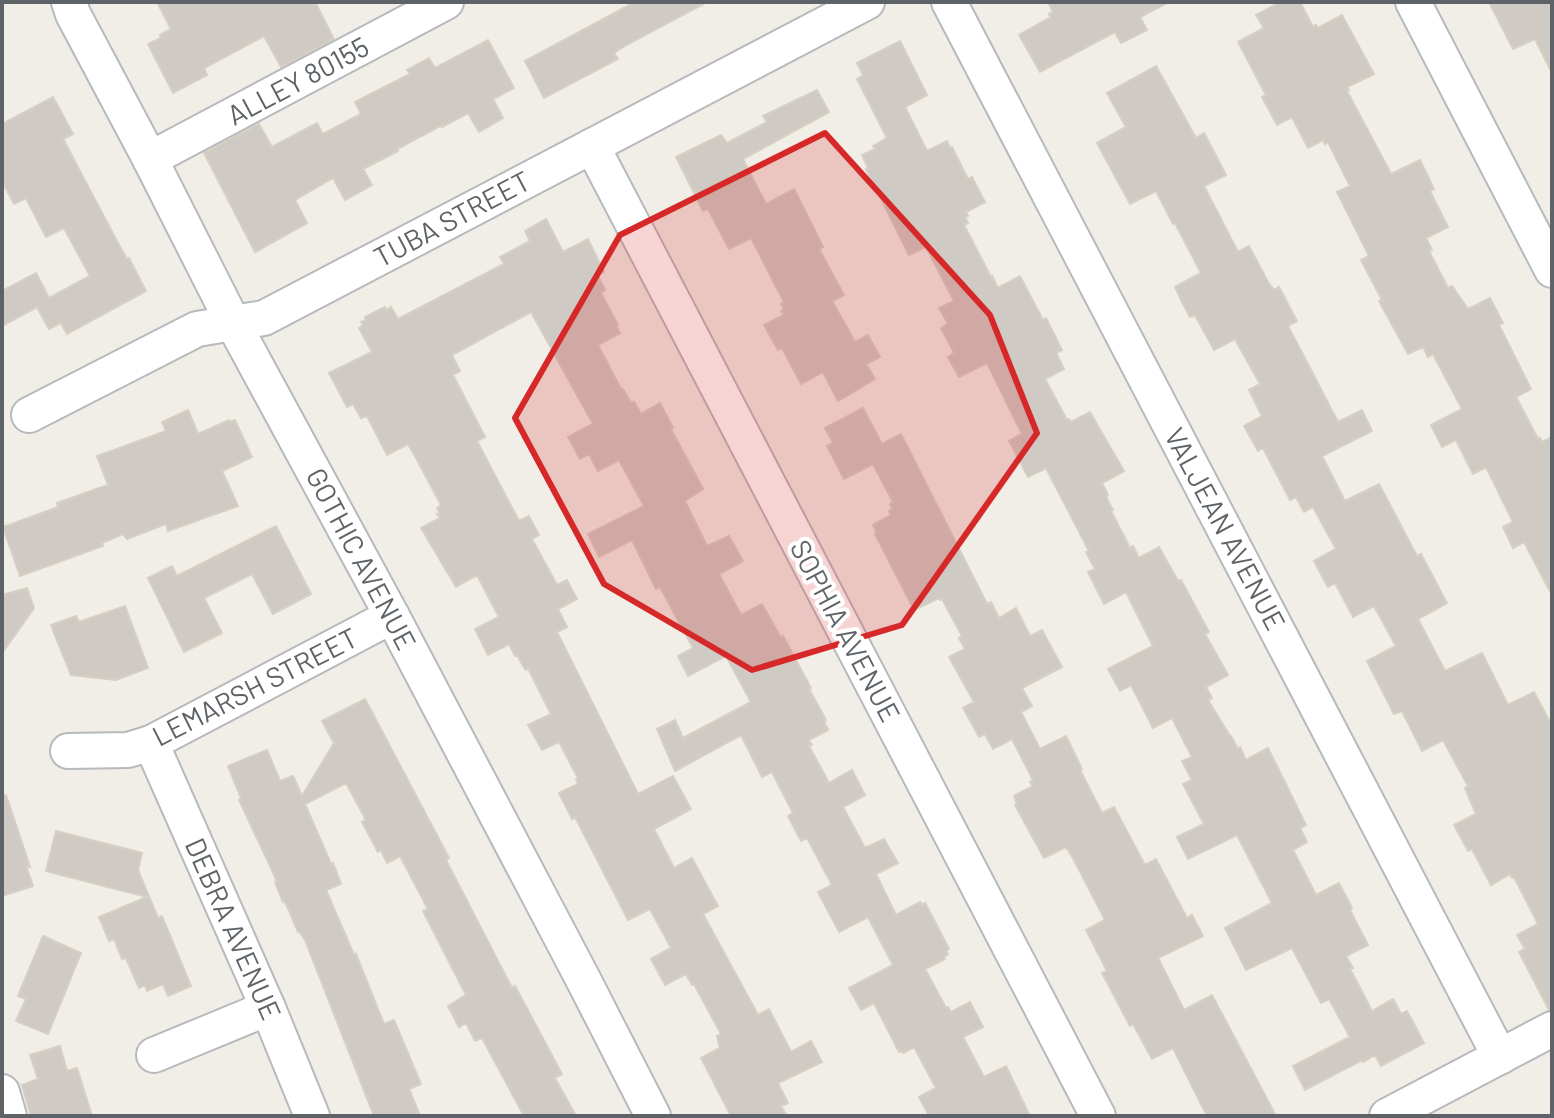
<svg xmlns="http://www.w3.org/2000/svg" width="1554" height="1118" viewBox="0 0 1554 1118" font-family="Barlow,sans-serif">
  <rect width="100%" height="100%" fill="#f1ede7"/>
  <g fill="#cfcac4" stroke="#d6cfc4" stroke-width="2">
    <path d="M157,2H315L334,39L281,67L264,36L204,68L207,75L173,93L148,44L161,38L160,35L171,29Z"/>
    <path d="M635,2H707L628,44L614,53L618,59L544,98L525,61Z"/>
    <path d="M1048,2H1169L1140,17L1147,30L1121,43L1115,32L1040,72L1019,35L1051,17L1049,14L1053,12Z"/>
    <path d="M1281,2H1300L1313,27L1316,25L1318,28L1342,15L1374,74L1347,87L1349,90L1347,91L1391,174L1420,160L1434,189L1430,191L1448,227L1426,238L1432,250L1429,251L1448,288L1452,286L1468,309L1490,298L1503,323L1499,325L1531,389L1516,397L1538,439L1540,438L1542,442L1552,437V595L1524,542L1513,548L1503,527L1513,522L1486,467L1473,474L1456,440L1442,447L1431,425L1462,409L1433,354L1428,357L1423,347L1408,354L1379,301L1382,300L1361,260L1369,256L1337,192L1350,186L1328,142L1325,144L1323,140L1308,148L1292,117L1277,125L1262,97L1266,95L1238,42L1264,28L1256,15Z"/>
    <path d="M1489,2H1552V73L1535,39L1513,49Z"/>
    <path d="M488,40L514,88L493,99L503,118L479,132L468,113L442,127V125L397,149L398,151L363,169L372,185L345,200L333,178L295,200L307,223L255,252L204,153L259,124L272,147L317,123L323,134L361,114L355,102L410,74L407,70L429,58L435,68Z"/>
    <path d="M900,41L927,95L905,107L927,151L947,141L950,148L952,147L968,179L972,177L985,202L966,212L968,216L965,217L968,223L964,225L991,277L992,276L998,288L1020,276L1043,320L1046,318L1062,350L1056,353L1064,369L1045,379L1067,420L1069,419L1071,422L1090,412L1124,471L1102,483L1108,495L1106,497L1113,510L1111,511L1130,548L1133,546L1139,558L1159,547L1178,581L1181,580L1209,632L1205,634L1228,675L1206,687L1212,698L1208,700L1230,736H1231L1238,749L1240,747L1246,760L1268,748L1306,825L1300,828L1307,842L1293,850L1316,895L1339,883L1352,908L1350,910L1368,945L1346,956L1353,968L1350,969L1372,1011L1393,999L1401,1014L1407,1011L1424,1043L1381,1066L1375,1055L1363,1062L1362,1060L1305,1090L1293,1066L1350,1037L1329,999L1321,1003L1292,948L1246,970L1225,928L1272,903L1237,835L1188,859L1177,837L1204,824L1183,784L1192,780L1182,761L1192,757L1172,718L1153,728L1131,685L1120,691L1108,669L1153,646L1126,592L1104,604L1088,572L1095,569L1086,552L1089,551L1046,468L1028,477L1009,441L1022,434L987,363L959,377L948,357L954,353L941,328L948,324L939,308L954,301L926,247L909,255L866,169L868,168L862,155L875,149L873,146L887,138L857,79L863,75L857,63Z"/>
    <path d="M1156,66L1196,138L1204,133L1226,175L1204,186L1238,252L1249,246L1268,282L1274,290L1279,287L1297,321L1288,326L1338,422L1362,410L1372,431L1322,456L1345,501L1379,484L1417,556L1421,554L1447,603L1418,619L1445,671L1482,653L1508,705L1534,692L1552,726V1009L1549,1010L1519,952L1525,949L1517,935L1538,924L1514,877L1512,878L1510,874L1491,885L1472,849L1468,851L1454,825L1476,814L1465,788L1468,786L1443,740L1422,751L1402,711L1394,714L1367,661L1396,646L1374,606L1353,617L1335,583L1328,587L1314,561L1336,549L1313,507L1304,512L1296,497L1290,500L1263,448L1258,451L1244,426L1262,416L1249,390L1260,384L1235,339L1214,350L1195,315L1190,317L1182,302L1175,287L1201,273L1175,223L1173,224L1156,191L1130,204L1097,143L1126,127L1107,93Z"/>
    <path d="M817,90L829,112L743,159L766,204L794,189L823,247L819,249L844,295L832,301L855,342L868,335L880,357L866,364L875,379L838,401L823,372L801,384L782,348L778,350L764,325L784,315L781,311L784,309L781,304L784,302L751,238L729,249L708,209L703,211L676,157L721,135L727,143L767,122L763,116Z"/>
    <path d="M53,97L73,134L63,139L119,245L127,259L129,258L146,291L67,334L61,323L49,329L37,307L2,326V291L36,273L49,298L90,276L64,228L46,237L26,198L14,204L2,181V124Z"/>
    <path d="M546,219L563,252L588,239L604,272L598,276L605,290L601,293L618,325L616,326L620,333L598,345L621,389H623L631,403L634,402L641,414L660,403L673,428L671,429L703,489L685,501L707,546L729,536L743,561L719,574L741,615L762,604L781,638L783,636L811,688L809,689L826,720L824,721L828,730L809,740L812,745L809,746L829,783L852,770L865,795L843,807L865,848L884,839L898,863L876,874L896,915L920,902L922,905L925,903L949,949L946,951L948,954L944,957L945,959L925,969L946,1008L948,1007L951,1012L970,1002L983,1027L963,1037L984,1077L1006,1066L1030,1116H929L919,1097L936,1088L914,1047L903,1053L901,1051L899,1052L874,1003L861,1010L849,988L893,965L868,917L839,932L818,892L832,885L807,838L801,841L788,816L793,813L772,772L762,777L741,735L675,771L657,729L675,720L683,738L751,702L726,656L688,676L678,656L693,648L660,587L656,589L632,540L599,557L588,534L644,506L619,460L598,471L589,454L580,459L568,437L593,424L531,312L452,355L460,371L453,375L485,437L477,441L519,521L529,516L539,535L532,539L557,585L567,580L577,599L558,609L567,627L557,632L638,794L673,776L691,809L654,829L674,868L692,858L718,906L703,914L758,1015L769,1009L791,1052L811,1041L822,1062L778,1083L788,1103L781,1106L787,1116H731L701,1058L720,1048L717,1036L721,1034L694,984L692,985L686,974L665,985L651,959L671,948L650,909L628,920L575,817L572,819L559,793L578,784L576,779L578,778L559,742L542,750L528,725L551,714L528,668L526,670L523,666L517,655L515,656L509,644L488,655L475,629L499,617L477,575L456,587L421,528L440,518L437,514L440,513L437,508L441,505L415,456L408,444L387,455L367,416L361,418L353,404L347,407L329,373L372,352L359,328L363,325L361,322L366,320L365,317L385,307L386,310L391,307L398,319L504,264L500,257L530,241L525,231Z"/>
    <path d="M863,408L882,444L901,434L987,604L991,602L999,618L1016,608L1030,636L1042,630L1062,667L1022,688L1032,706L1021,712L1040,749L1066,736L1082,769L1080,770L1102,813L1114,807L1145,865L1156,859L1187,918L1192,915L1203,936L1158,958L1184,1010L1212,995L1276,1116H1207L1173,1048L1152,1059L1133,1024L1130,1026L1102,973L1107,971L1086,930L1105,920L1073,858L1066,847L1044,858L1015,805L1017,804L1014,796L1033,786L1030,782L1033,780L1012,739L993,749L985,734L979,737L963,708L974,702L949,657L965,649L959,638L962,636L942,599L940,600L939,598L914,610L875,534L877,533L873,525L891,515L889,511L892,509L890,504L893,502L873,464L844,479L827,446L833,443L825,428Z"/>
    <path d="M188,410L198,434L229,420L230,422L235,420L252,457L222,471L238,506L168,531L166,524L127,539L123,534L102,543L103,546L20,576L3,527L58,507L57,503L108,485L97,456L166,431L162,422Z"/>
    <path d="M276,526L311,594L273,614L252,574L204,598L222,633L184,652L148,578L172,566L177,576Z"/>
    <path d="M27,588L34,608L2,653V595Z"/>
    <path d="M125,606L148,668L116,680L71,675L51,625L76,616L79,622Z"/>
    <path d="M365,699L449,858L446,860L512,988L515,986L562,1074L555,1078L576,1116H524L482,1038L475,1041L466,1023L459,1027L448,1006L466,995L423,911L428,909L400,856L387,863L381,850L378,852L362,822L366,820L346,783L305,804L331,864L333,863L341,884L326,890L354,955L356,954L384,1024L394,1020L421,1084L409,1089L420,1116H374L305,940L299,931L298,932L285,901L283,902L275,882L277,881L239,800L241,798L228,766L267,750L280,781L293,776L302,796L334,743L322,721Z"/>
    <path d="M6,795L30,867L26,866L33,886L2,896V796Z"/>
    <path d="M56,831L142,853L138,870L158,918L162,916L191,986L168,996L163,984L147,991L145,985L139,988L126,958L122,959L114,939L109,941L99,917L147,897L46,871Z"/>
    <path d="M43,936L81,953L48,1034L16,1021L26,999L18,996Z"/>
    <path d="M60,1046L67,1071L77,1068L92,1116H31L22,1085L38,1079L30,1055Z"/>
  </g>
  <g fill="none" stroke-linecap="round" stroke-linejoin="round">
    <defs>
      <g id="minor">
        <path d="M69,2L73,14L150,159L233,323L392,616L584,981L653,1116"/>
        <path d="M949,2L1500,1057"/>
        <path d="M1413,2L1552,270"/>
        <path d="M592,146L1098,1116"/>
        <path d="M150,159L446,2"/>
        <path d="M29,415L197,329L264,318L867,2"/>
        <path d="M151,743L268,1008L312,1116"/>
        <path d="M68,751L128,750L151,743L392,616"/>
        <path d="M154,1055L268,1008"/>
        <path d="M2,1092L9,1116"/>
        <path d="M1387,1116L1552,1029"/>
      </g>
    </defs>
    <use href="#minor" stroke="#b7babd" stroke-width="38"/>
    <use href="#minor" stroke="#fff" stroke-width="34"/>
  </g>
  <path fill="#d62828" fill-opacity="0.2" stroke="#d62828" stroke-width="6" stroke-linejoin="round" d="M825,133L990,315L1037,433L902,625L752,670L604,584L515,418L620,235Z"/>
  <g text-anchor="middle" stroke-width="8" stroke-linejoin="round" paint-order="stroke">
    <g font-size="28" fill="#5e6367" stroke="#fff">
      <text transform="translate(298 81) rotate(-28)" y="10">ALLEY 80155</text>
      <text transform="translate(452 219) rotate(-28)" y="10">TUBA STREET</text>
      <text transform="translate(1225 529) rotate(62)" y="10">VALJEAN AVENUE</text>
      <text transform="translate(361 559) rotate(62)" y="10">GOTHIC AVENUE</text>
      <text transform="translate(845 631) rotate(62)" y="10">SOPHIA AVENUE</text>
      <text transform="translate(255 687) rotate(-27)" y="10">LEMARSH STREET</text>
      <text transform="translate(233 929) rotate(66)" y="10">DEBRA AVENUE</text>
    </g>
  </g>
  <rect width="1554" height="1118" fill="none" stroke="#5e6367" stroke-width="8"/>
</svg>
